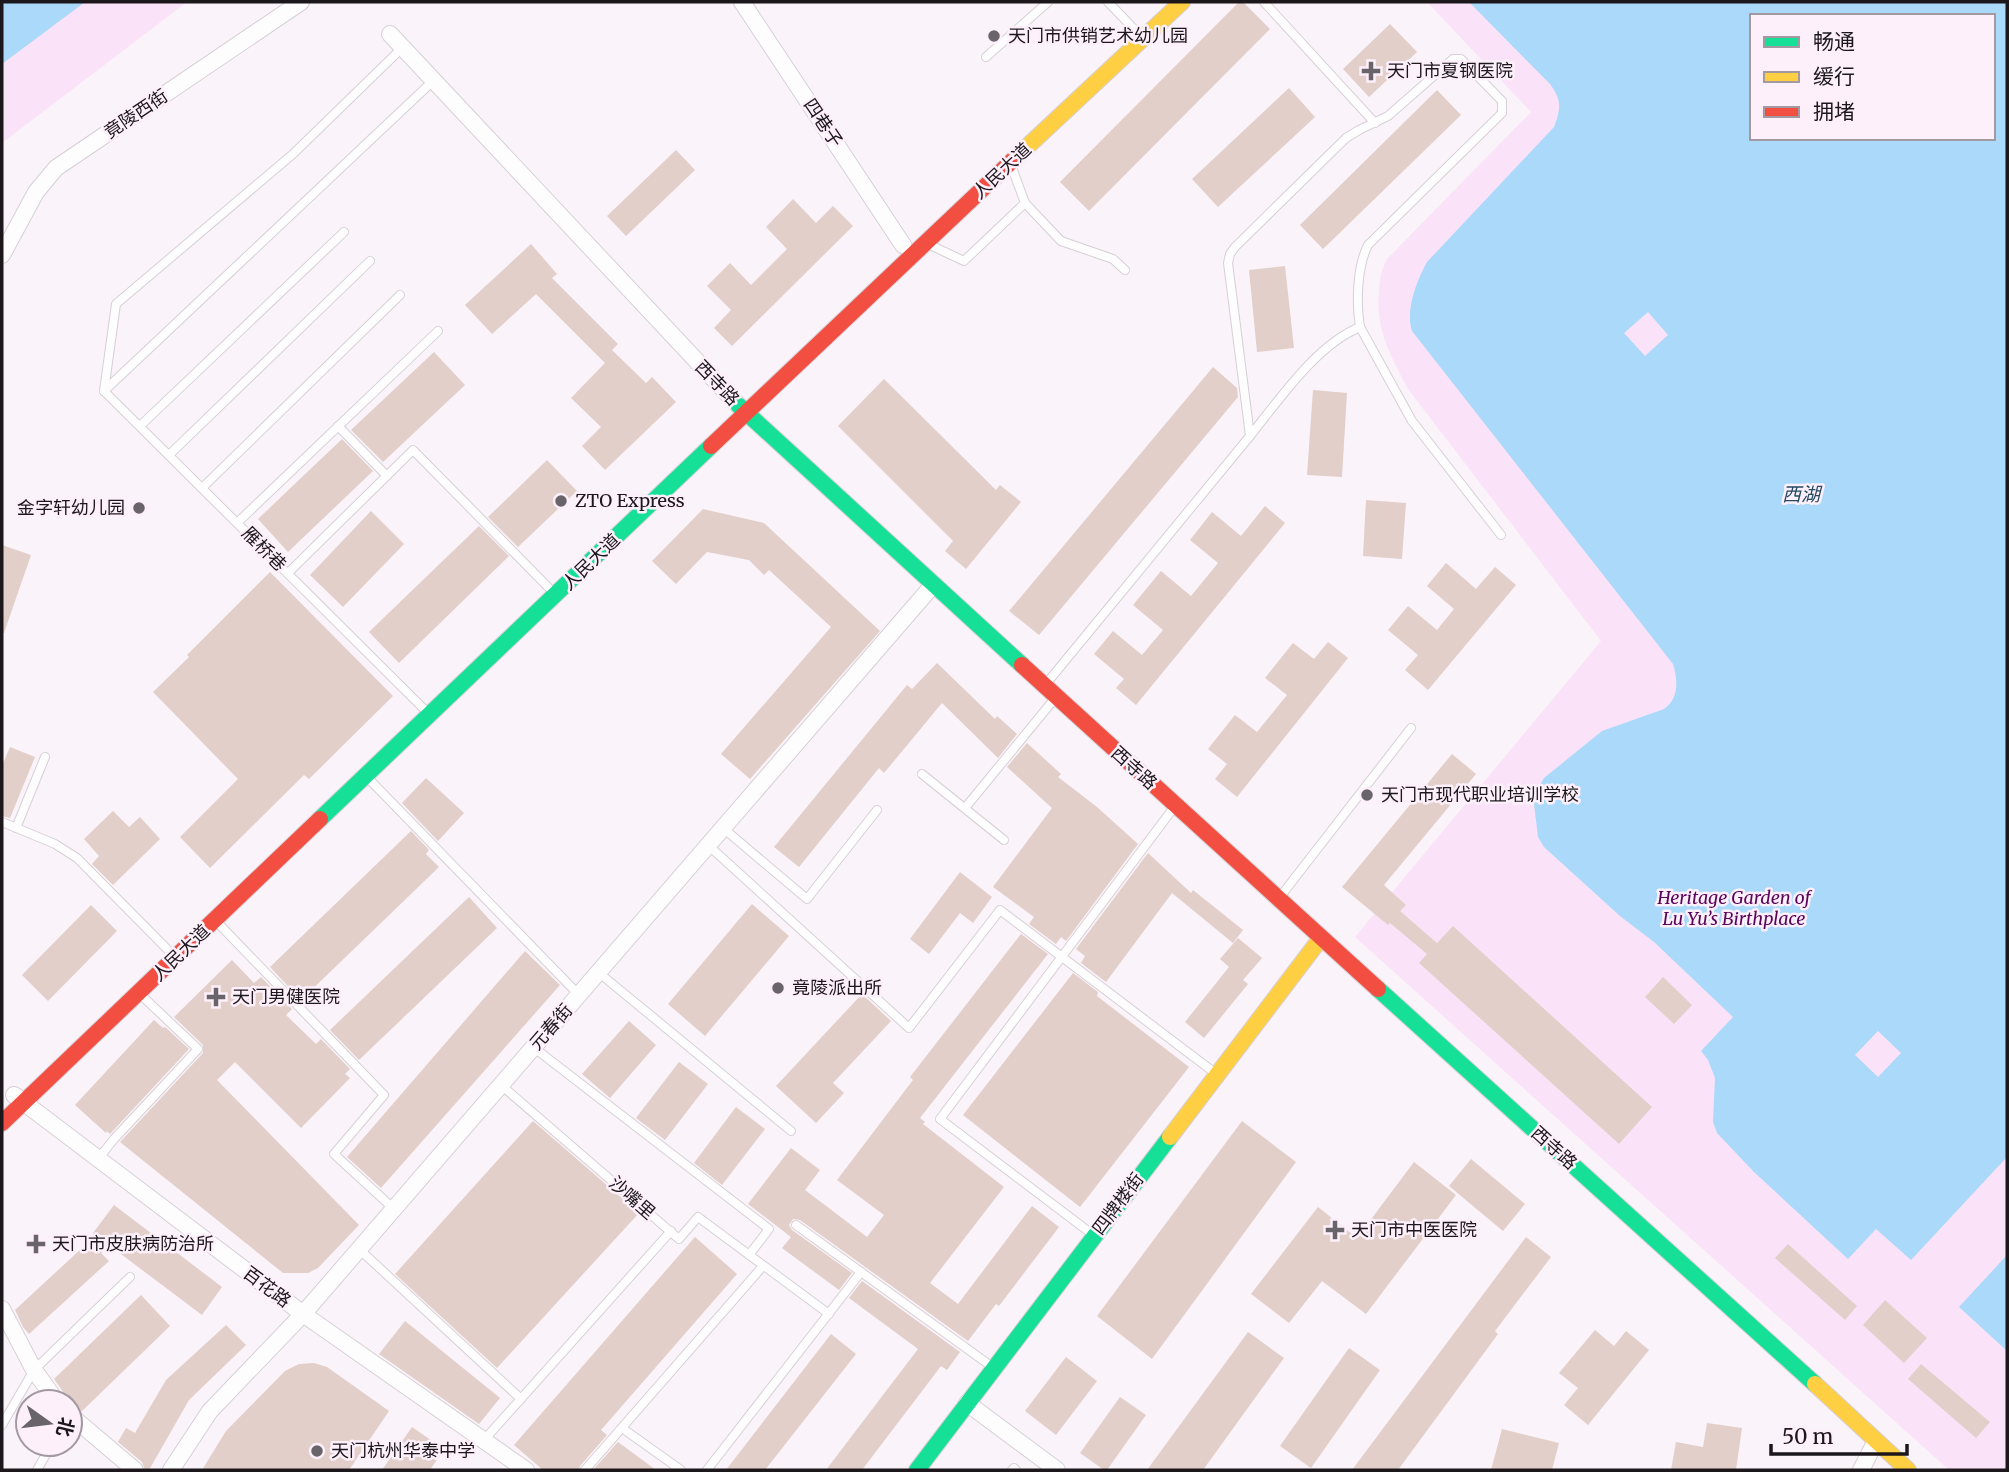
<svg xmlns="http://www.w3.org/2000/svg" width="2009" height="1472" viewBox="0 0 2009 1472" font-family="Merriweather,'Noto Sans SC',serif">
  <rect width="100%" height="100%" fill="#faf3f9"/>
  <g fill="#fae3f8" fill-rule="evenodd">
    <path d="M2,2H187L2,143Z"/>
    <path d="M1427,2H2007V1470H1949L1355,937L1601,641L1408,389C1391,356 1375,329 1379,291C1380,279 1381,270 1387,259L1531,112ZM1752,16H1993V138H1752Z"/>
  </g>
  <g fill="#aad9f9" fill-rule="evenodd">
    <path d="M2,2H85L2,64Z"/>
    <path d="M1469,2H2007V1157L1911,1260L1876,1229L1848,1259L1754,1172L1717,1133L1713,1122L1715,1078L1708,1060L1701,1051L1733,1017L1654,942L1620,916L1544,847L1538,837L1534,804L1537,790L1544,778L1602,731L1664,709C1679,699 1678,680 1673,664L1412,331C1405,310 1417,280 1427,262L1554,127C1561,109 1562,100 1550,84ZM1752,16H1993V138H1752ZM1648,312L1668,335L1645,356L1624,333ZM1878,1031L1901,1053L1878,1077L1855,1055Z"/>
    <path d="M2007,1255V1349L2006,1350L1959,1307Z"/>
  </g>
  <g fill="#e2cfc9">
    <path d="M1239,2H1243L1270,29L1089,211L1060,182Z"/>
    <path d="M1390,24L1417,52L1369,97L1343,69Z"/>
    <path d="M1289,88L1315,117L1218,207L1192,179Z"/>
    <path d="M1437,90L1461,115L1323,249L1300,225Z"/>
    <path d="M676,150L695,170L626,236L607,216Z"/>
    <path d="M793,199L816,223L833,206L853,226L732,346L714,328L731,310L707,286L730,263L751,285L787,249L766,227Z"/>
    <path d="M531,244L557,274L552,278L618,344L612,350L646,383L652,377L676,402L605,470L582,446L601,427L571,398L605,363L536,294L492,334L465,305Z"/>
    <path d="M1285,266L1294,348L1257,352L1249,270Z"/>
    <path d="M434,352L465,385L383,462L351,430Z"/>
    <path d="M1213,367L1237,388L1238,397L1039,635L1009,611Z"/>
    <path d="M884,379L996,490L1000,485L1021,502L966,569L945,551L953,541L838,426Z"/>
    <path d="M1313,390L1347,393L1342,477L1307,475Z"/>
    <path d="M342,439L373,471L288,552L258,519Z"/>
    <path d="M547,460L577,491L518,547L488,517Z"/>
    <path d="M1366,500L1406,503L1402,559L1363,556Z"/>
    <path d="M1265,506L1285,523L1136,705L1116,688L1124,679L1094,654L1113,631L1142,655L1163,630L1133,605L1161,571L1191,596L1218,563L1190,540L1212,512L1241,536Z"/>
    <path d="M703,509L764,523L880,631L750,779L721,754L831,627L769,570L764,575L749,560L707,552L676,584L652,561Z"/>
    <path d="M371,511L404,544L343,607L310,575Z"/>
    <path d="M479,526L509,556L399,663L369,632Z"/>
    <path d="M2,545L31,555L4,633H2Z"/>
    <path d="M1446,563L1476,589L1495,567L1516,585L1428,690L1405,670L1418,655L1388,630L1408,606L1437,630L1454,609L1427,586Z"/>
    <path d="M270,572L393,696L309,779L304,775L210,868L180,837L238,779L153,692L189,657L187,655Z"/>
    <path d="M1328,642L1348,658L1237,797L1215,779L1227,764L1208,749L1235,715L1257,732L1287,695L1265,678L1293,643L1314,659Z"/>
    <path d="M937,663L995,719L997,716L1017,734L998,758L942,703L884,773L879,768L799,867L774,847L907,685L912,689Z"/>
    <path d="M1027,743L1061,774L1058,777L1097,807L1138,844L1066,941L1061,937L1056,944L1029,924L1034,917L993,887L1052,808L1007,767Z"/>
    <path d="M10,747L35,757L10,818L2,816V766Z"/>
    <path d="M1452,754L1476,774L1384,885L1406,905L1400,911L1437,943L1453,926L1652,1107L1619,1144L1419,963L1427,954L1390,923L1388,925L1342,887Z"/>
    <path d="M426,778L464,813L438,841L402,803Z"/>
    <path d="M113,811L129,827L140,817L160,839L113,885L92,864L99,856L84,839Z"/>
    <path d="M411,831L429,850L426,854L439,867L301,1000L270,967Z"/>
    <path d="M1148,853L1191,893L1193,890L1243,930L1233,943L1172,893L1106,982L1081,963L1085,956L1076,949Z"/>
    <path d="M960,872L992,897L973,923L960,913L929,954L910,939Z"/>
    <path d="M469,897L497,928L359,1060L330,1030Z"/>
    <path d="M752,904L789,936L705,1036L668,1004Z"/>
    <path d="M91,905L117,931L48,1001L22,975Z"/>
    <path d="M1021,934L1048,954L920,1118L925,1122L923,1124L1004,1187L930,1283L958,1304L1032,1206L1059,1227L999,1306L996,1304L968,1341L800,1220L793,1219L789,1225L792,1230L852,1273L839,1290L782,1248L791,1237L748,1204L791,1148L820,1170L805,1190L867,1237L884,1215L837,1180L913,1080L910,1077Z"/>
    <path d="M1238,938L1262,958L1243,980L1248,984L1204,1038L1185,1022L1229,967L1220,959Z"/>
    <path d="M525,951L560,985L381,1188L347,1157Z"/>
    <path d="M232,960L254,983L261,977L292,1009L286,1015L316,1044L321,1039L350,1069L345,1074L350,1078L301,1128L235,1062L217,1080L359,1225L318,1268L308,1273H283L120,1142L203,1053V1045L174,1017Z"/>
    <path d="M1073,973L1098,992L1097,996L1189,1067L1080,1207L963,1115Z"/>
    <path d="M1663,977L1692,1005L1674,1024L1645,997Z"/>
    <path d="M862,994L891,1021L833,1083L844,1093L816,1123L776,1086Z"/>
    <path d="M154,1020L163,1028L165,1027L189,1049L110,1134L107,1131L106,1133L75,1105Z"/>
    <path d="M629,1021L656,1045L610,1098L582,1074Z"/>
    <path d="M679,1062L708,1084L665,1140L636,1118Z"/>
    <path d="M736,1107L765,1129L722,1185L694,1163Z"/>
    <path d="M533,1121L639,1213L497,1368L395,1274Z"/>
    <path d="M1242,1121L1296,1162L1152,1359L1097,1316Z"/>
    <path d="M1471,1159L1525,1204L1503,1231L1449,1186Z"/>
    <path d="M1414,1162L1456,1195L1366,1314L1322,1281L1289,1323L1251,1294L1318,1207L1357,1238Z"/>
    <path d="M114,1205L222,1287L202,1315L109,1245L101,1253L109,1261L29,1334L23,1327L15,1310L96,1235L93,1233Z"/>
    <path d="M695,1237L737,1274L601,1430L607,1435L580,1466L579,1470H543L514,1445Z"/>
    <path d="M1526,1237L1551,1257L1495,1331L1498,1334L1398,1470H1352Z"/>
    <path d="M1788,1244L1857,1306L1845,1320L1775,1258Z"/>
    <path d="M862,1281L960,1352L947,1370L941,1366L862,1470H826L918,1349L849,1298Z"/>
    <path d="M141,1295L170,1326L82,1411L70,1405V1402H67L66,1396L54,1379Z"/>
    <path d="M1885,1300L1927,1338L1904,1363L1863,1325Z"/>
    <path d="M405,1321L500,1398L479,1424L379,1354Z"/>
    <path d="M226,1325L246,1345L189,1400L149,1470H145L142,1462L118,1442L126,1428L135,1433L166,1380Z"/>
    <path d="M1595,1330L1614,1346L1626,1331L1649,1350L1588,1425L1564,1405L1578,1388L1559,1373Z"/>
    <path d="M1248,1332L1284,1358L1203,1470H1147Z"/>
    <path d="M831,1334L856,1354L765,1470H726Z"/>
    <path d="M1349,1348L1380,1370L1311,1468L1280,1446Z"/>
    <path d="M1066,1357L1097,1381L1056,1435L1025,1411Z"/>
    <path d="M314,1363L327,1367L389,1411L349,1470H202L226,1431L285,1371L299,1364Z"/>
    <path d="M1921,1364L1990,1422L1976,1438L1908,1379Z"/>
    <path d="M1120,1397L1146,1415L1107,1470H1104L1080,1453Z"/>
    <path d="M1707,1423L1742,1428L1736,1470H1671L1676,1442L1703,1447Z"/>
    <path d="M412,1427L444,1449L430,1470H382Z"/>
    <path d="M1502,1429L1559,1443L1552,1470H1491Z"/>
    <path d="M618,1442L656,1470H593Z"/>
  </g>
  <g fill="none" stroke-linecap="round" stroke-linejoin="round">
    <defs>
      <g id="lane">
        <path d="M1108,2L1134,29"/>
        <path d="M1264,2L1375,123"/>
        <path d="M986,57L1048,2"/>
        <path d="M1025,203L1061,241L1113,259L1125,270"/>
        <path d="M928,244L964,261L1025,203L1011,165"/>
        <path d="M104,391L116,304L293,154L403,47"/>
        <path d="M104,391L433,81"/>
        <path d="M104,391L423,708"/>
        <path d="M140,426L344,232"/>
        <path d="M338,426L387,476"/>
        <path d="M1250,436C1279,400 1316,345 1360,327"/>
        <path d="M169,455L370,261"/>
        <path d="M202,488L400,295"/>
        <path d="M237,523L438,331"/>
        <path d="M288,573L413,450L548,587"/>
        <path d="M1046,684L1250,436L1228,263L1230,254L1235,247L1346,138L1359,130L1388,116L1453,59H1461L1502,101V113L1368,245C1357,266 1356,304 1360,327L1412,421L1501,535"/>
        <path d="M922,774L1004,840"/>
        <path d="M366,776L579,995"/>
        <path d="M965,808L1056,697"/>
        <path d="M2,822L55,844L77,858L167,949"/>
        <path d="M16,828L45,757"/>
        <path d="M723,828L807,899L877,810"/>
        <path d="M708,845L909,1028L1000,910L1215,1073"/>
        <path d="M1280,897L1411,728"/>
        <path d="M217,922L384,1095L334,1154L394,1209"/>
        <path d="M598,972L791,1131"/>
        <path d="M533,1047L769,1229L749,1255"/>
        <path d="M501,1085L679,1239L698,1217L829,1314"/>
        <path d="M98,1159L114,1139L198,1049L141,995"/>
        <path d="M796,1225L991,1366"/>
        <path d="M1092,1234L940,1119L1175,806"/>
        <path d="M359,1249L521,1399"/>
        <path d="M2,1425L34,1370L130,1277"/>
        <path d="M622,1428L681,1470"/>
        <path d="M484,1440L671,1231"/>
        <path d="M37,1470L52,1444"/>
        <path d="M585,1470L763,1266"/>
        <path d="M707,1470L861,1272"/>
        <path d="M1012,1470L1014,1468L1016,1470"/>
      </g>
      <g id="street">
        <path d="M742,2L903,245"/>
        <path d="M390,34L738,405"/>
        <path d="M2,255L36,192L56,168L301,2"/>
        <path d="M14,1095L303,1314L526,1470"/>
        <path d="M2,1309L34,1370L57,1402"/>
        <path d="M967,1403L1057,1470"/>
        <path d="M70,1415L135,1470"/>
        <path d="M171,1470L210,1411L303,1314L933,585"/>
        <path d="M1861,1470L1876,1441"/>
      </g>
      <g id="fast">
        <path d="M738,405L1022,665"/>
        <path d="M320,819L711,446"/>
        <path d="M1378,989L1815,1384"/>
        <path d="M917,1470L1170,1137"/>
      </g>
      <g id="slow">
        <path d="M1013,160L1182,2"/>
        <path d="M1170,1137L1321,938"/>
        <path d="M1815,1384L1908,1470"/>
      </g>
      <g id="jam">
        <path d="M711,446L1013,160"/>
        <path d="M1022,665L1378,989"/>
        <path d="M2,1123L320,819"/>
      </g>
    </defs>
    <use href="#lane" stroke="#d6d0d5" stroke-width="10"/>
    <use href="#street" stroke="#d6d0d5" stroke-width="18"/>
    <use href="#fast" stroke="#d6d0d5" stroke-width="18"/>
    <use href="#slow" stroke="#d6d0d5" stroke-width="18"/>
    <use href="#jam" stroke="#d6d0d5" stroke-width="18"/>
    <use href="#lane" stroke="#fefdfe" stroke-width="8"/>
    <use href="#street" stroke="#fefdfe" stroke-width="16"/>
    <use href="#fast" stroke="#16e098" stroke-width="16"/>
    <use href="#slow" stroke="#ffcf43" stroke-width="16"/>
    <use href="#jam" stroke="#f24e42" stroke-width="16"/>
  </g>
  <g fill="#696469" stroke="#fdf0fb" stroke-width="2.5">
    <circle cx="994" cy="36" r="7"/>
    <path d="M1367.5 60.5h7v7h7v7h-7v7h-7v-7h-7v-7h7z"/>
    <circle cx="561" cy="501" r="7"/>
    <circle cx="139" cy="508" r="7"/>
    <circle cx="1367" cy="795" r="7"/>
    <circle cx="778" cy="988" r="7"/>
    <path d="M212.5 986.5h7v7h7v7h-7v7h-7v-7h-7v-7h7z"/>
    <path d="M1331.5 1219.5h7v7h7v7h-7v7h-7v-7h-7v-7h7z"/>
    <path d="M32.5 1233.5h7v7h7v7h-7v7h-7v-7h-7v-7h7z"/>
    <circle cx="317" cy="1451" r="7"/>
  </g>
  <g text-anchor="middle" stroke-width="5" stroke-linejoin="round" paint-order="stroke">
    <g font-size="18" fill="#1b171b" stroke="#fdf0fb" text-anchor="start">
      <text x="1008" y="42">天门市供销艺术幼儿园</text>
      <text x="1387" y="77">天门市夏钢医院</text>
      <text x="575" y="507">ZTO Express</text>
      <text x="125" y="514" text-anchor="end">金字轩幼儿园</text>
      <text x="1381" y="801">天门市现代职业培训学校</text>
      <text x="792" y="994">竟陵派出所</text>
      <text x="232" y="1003">天门男健医院</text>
      <text x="1351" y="1236">天门市中医医院</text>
      <text x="52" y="1250">天门市皮肤病防治所</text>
      <text x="331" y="1457">天门杭州华泰中学</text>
    </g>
    <g font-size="18" fill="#1b171b" stroke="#fdf0fb">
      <text transform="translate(136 114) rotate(-34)" y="6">竟陵西街</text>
      <text transform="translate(823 123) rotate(56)" y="6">四巷子</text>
      <text transform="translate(1002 171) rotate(-43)" y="6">人民大道</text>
      <text transform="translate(717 383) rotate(46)" y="6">西寺路</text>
      <text transform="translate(264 549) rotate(45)" y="6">雁桥巷</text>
      <text transform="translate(591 562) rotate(-44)" y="6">人民大道</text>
      <text transform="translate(1134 768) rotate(42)" y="6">西寺路</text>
      <text transform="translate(181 953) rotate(-44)" y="6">人民大道</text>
      <text transform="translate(551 1027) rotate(-49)" y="6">元春街</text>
      <text transform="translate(1554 1148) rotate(42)" y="6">西寺路</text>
      <text transform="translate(632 1198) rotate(41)" y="6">沙嘴里</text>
      <text transform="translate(1118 1204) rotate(-53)" y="6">四牌楼街</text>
      <text transform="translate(267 1287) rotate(37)" y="6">百花路</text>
    </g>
    <g font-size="18" font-style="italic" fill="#5a0559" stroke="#fdf0fb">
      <text x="1734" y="904">Heritage Garden of<tspan x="1734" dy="21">Lu Yu’s Birthplace</tspan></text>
    </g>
    <g font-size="19" font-style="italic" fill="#234a61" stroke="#fdf0fb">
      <text x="1801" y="501">西湖</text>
    </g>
  </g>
  <rect width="2009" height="1472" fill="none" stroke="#1b171b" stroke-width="7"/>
  <rect x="1750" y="14" width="245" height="126" fill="#fdf0fb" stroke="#a399a1" stroke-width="2"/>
  <rect x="1764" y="37" width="35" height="10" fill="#16e098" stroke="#a399a1" stroke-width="2"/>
  <text x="1813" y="49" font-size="21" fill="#1b171b">畅通</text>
  <rect x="1764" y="72" width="35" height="10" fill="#ffcf43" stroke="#a399a1" stroke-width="2"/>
  <text x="1813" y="84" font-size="21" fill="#1b171b">缓行</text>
  <rect x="1764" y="107" width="35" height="10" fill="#f24e42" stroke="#a399a1" stroke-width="2"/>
  <text x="1813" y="119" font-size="21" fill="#1b171b">拥堵</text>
  <g transform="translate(49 1423) rotate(104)"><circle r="33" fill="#fdf0fb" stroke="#a399a1" stroke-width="2"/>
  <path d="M0-5L12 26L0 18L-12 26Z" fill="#696469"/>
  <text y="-10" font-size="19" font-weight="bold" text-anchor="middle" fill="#1b171b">北</text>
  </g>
  <path d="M1771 1444v10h136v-10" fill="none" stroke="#1b171b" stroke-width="3.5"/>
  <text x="1782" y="1444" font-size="21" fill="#1b171b" stroke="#fdf0fb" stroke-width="5" paint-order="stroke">50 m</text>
</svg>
